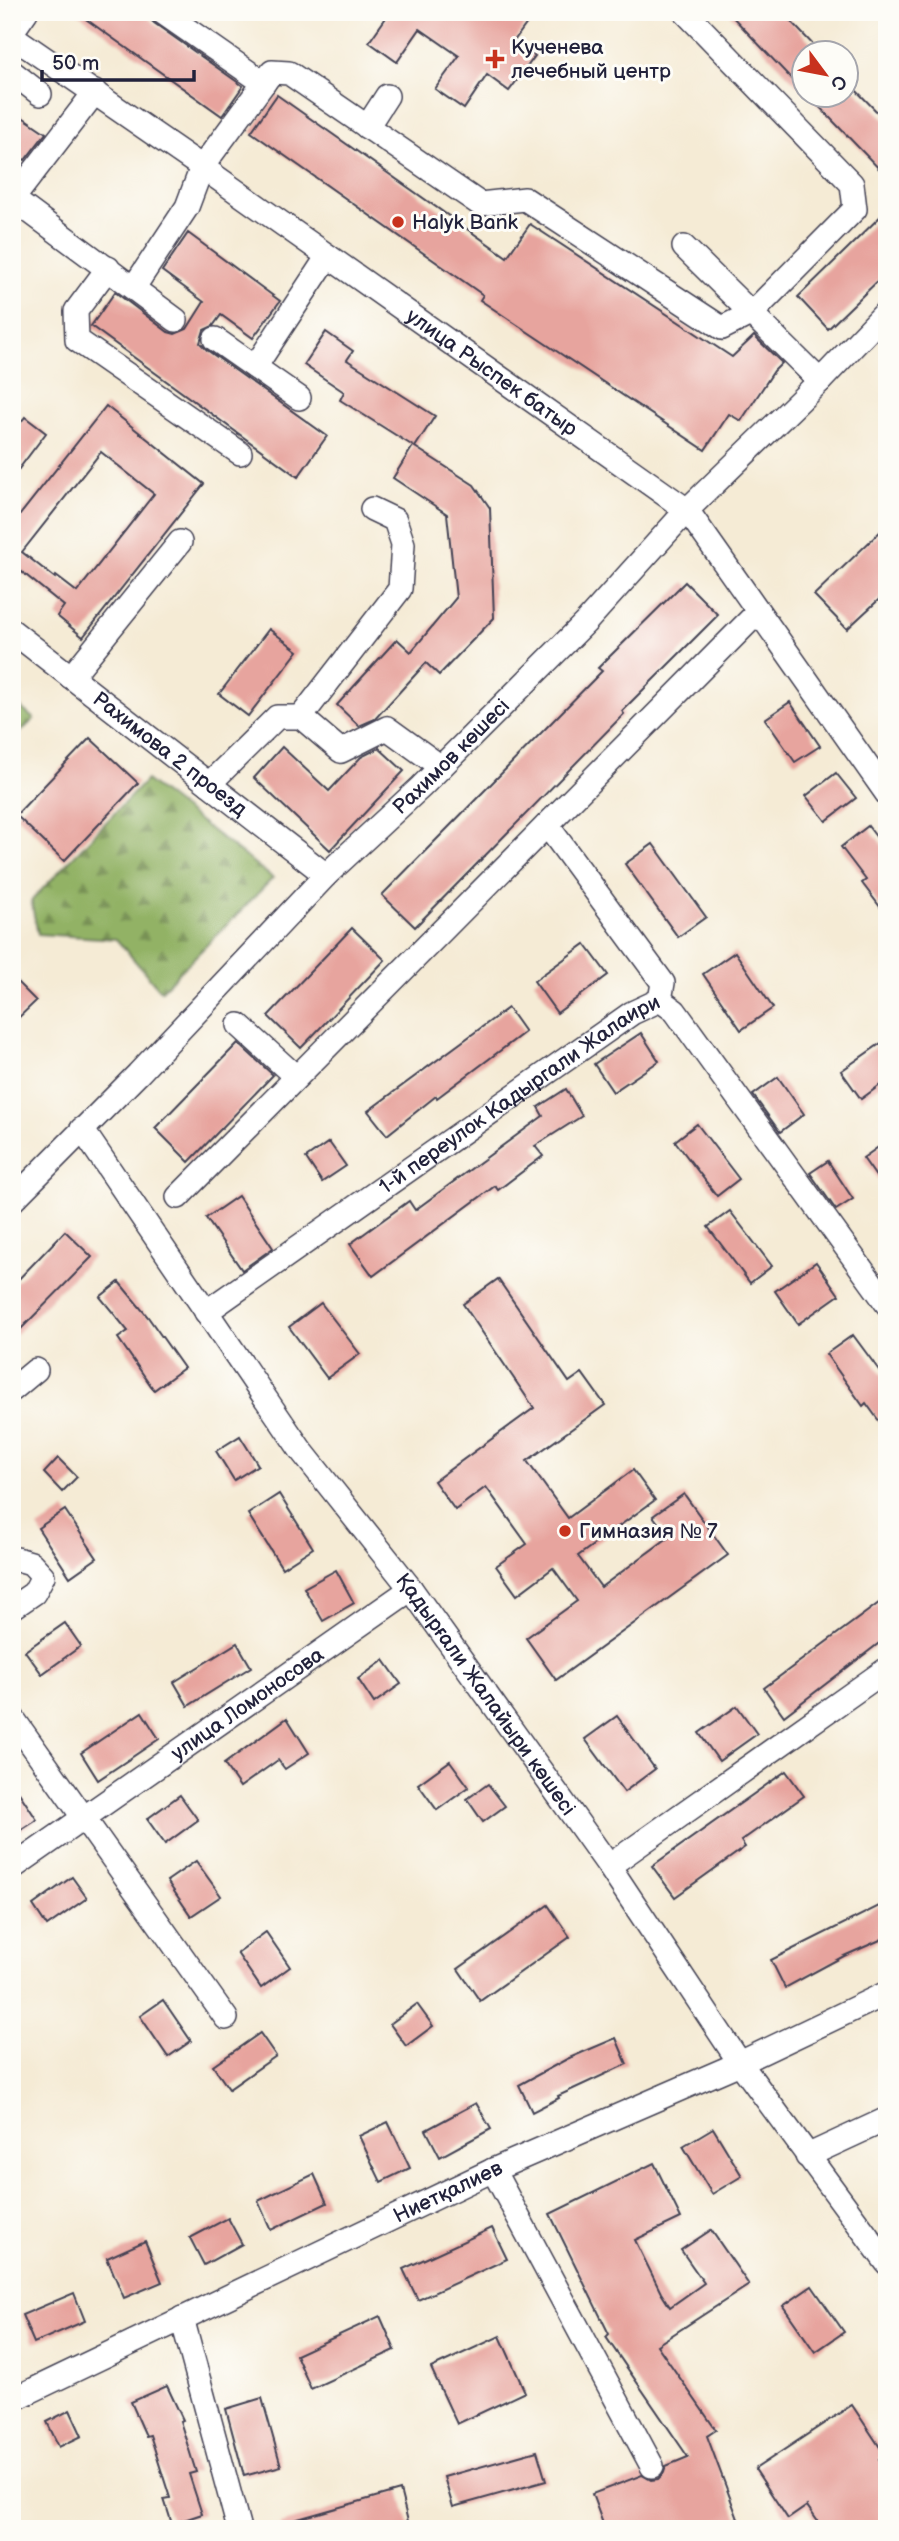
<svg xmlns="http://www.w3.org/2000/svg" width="899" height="2541" viewBox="0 0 899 2541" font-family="'Balsamiq Sans',sans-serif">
  <defs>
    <pattern id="forest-firs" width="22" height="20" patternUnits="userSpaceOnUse" patternTransform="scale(1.75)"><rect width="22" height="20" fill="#92b265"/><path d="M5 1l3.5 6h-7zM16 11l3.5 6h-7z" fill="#779054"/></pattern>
  </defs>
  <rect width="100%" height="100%" fill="#fdfcf7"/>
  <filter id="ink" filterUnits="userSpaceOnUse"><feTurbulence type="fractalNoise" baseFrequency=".0143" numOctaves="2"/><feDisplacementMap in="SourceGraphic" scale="14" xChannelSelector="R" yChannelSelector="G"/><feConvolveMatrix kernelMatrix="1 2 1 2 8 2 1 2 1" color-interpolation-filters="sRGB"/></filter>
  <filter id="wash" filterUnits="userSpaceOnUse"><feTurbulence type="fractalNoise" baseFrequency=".00686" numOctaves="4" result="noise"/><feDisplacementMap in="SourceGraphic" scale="28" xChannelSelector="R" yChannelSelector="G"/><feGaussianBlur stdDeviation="1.57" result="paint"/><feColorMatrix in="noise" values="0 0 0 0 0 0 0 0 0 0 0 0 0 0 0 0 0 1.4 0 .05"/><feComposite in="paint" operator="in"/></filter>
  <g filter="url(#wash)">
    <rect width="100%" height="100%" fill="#f5ebd5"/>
    <g fill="url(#forest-firs)" stroke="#5a6a50" stroke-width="2">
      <path d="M12,700L34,719L12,740Z"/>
      <path d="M146,780L273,878L161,991L116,939L38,934L31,901Z"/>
    </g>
    <g id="blocks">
      <g fill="#e7a49e" fill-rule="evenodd">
        <path d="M76,12H143L154,23L243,86L222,116Z"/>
        <path d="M390,12H535L514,41L535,56L509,91L487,75L464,109L435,89L459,56L420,29L397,62L369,42Z"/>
        <path d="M728,12H782L820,52H804V92Z"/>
        <path d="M846,80L887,122V177L807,94H846Z"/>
        <path d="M277,95L507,257L530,224L732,357L754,336L782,363L774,371L741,421L729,414L705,450L480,300L483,295L251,132Z"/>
        <path d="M12,110L46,133L25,160L12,152Z"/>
        <path d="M887,210V272L828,329L798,297Z"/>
        <path d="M188,233L280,301L253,338L221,315L213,326L204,330L200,343L207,350L327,436L298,477L91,326L115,292L168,332L175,334L187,329L204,302L162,271Z"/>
        <path d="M326,332L353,351L347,360L435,416L415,447L474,485L490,508L494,618L439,675L426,663L375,719L359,726L337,705L397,639L411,652L456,598L447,514L393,478L413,446L340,400L344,392L304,365Z"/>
        <path d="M106,406L204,484L83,637L57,616L64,606L22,572L12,585V525ZM101,452L154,494L77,592L56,576L55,578L22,552Z"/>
        <path d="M25,417L46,433L12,478V434Z"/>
        <path d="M887,525V592L847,629L814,595Z"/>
        <path d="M685,582L718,615L622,711L624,714L415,927L382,895L602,671L598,668Z"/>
        <path d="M269,629L298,651L248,716L219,694Z"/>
        <path d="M790,702L820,746L795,762L765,719Z"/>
        <path d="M90,738L138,783L64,861L16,815Z"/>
        <path d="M282,747L329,791L361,757L379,748L404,771L330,850L254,778Z"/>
        <path d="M836,773L856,798L826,821L806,796Z"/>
        <path d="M868,826L887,851V916L862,883L866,880L841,847Z"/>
        <path d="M653,844L706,917L678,937L625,864Z"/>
        <path d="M352,928L385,960L301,1048L268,1016Z"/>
        <path d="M585,944L608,975L557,1013L534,981Z"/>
        <path d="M735,952L773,1008L741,1030L703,974Z"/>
        <path d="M12,977L36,1001L12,1024Z"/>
        <path d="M508,1008L525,1032L437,1098L436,1096L387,1135L368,1111Z"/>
        <path d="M641,1033L659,1061L613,1092L594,1064Z"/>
        <path d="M887,1039V1080L861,1099L841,1071Z"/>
        <path d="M238,1043L273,1075L189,1162L155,1128Z"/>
        <path d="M778,1077L804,1114L780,1132L753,1095Z"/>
        <path d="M566,1089L582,1116L535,1146L543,1156L498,1190L495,1186L373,1276L350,1244L409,1201L415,1210L543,1116L538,1107Z"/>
        <path d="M697,1124L739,1179L717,1196L675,1141Z"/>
        <path d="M887,1141V1192L863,1158Z"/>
        <path d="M329,1142L346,1166L322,1182L306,1158Z"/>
        <path d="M828,1161L853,1199L836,1210L810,1173Z"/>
        <path d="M238,1196L273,1248L242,1270L206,1218Z"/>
        <path d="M730,1211L772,1266L750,1283L708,1227Z"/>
        <path d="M65,1231L92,1257L12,1338V1286Z"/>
        <path d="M816,1262L839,1295L798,1324L775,1291Z"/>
        <path d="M498,1279L569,1382L582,1373L605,1405L527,1461L568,1518L633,1470L655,1500L578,1556L601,1587L669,1537L653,1516L684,1494L728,1555L556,1680L526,1638L577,1601L553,1568L517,1595L496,1566L527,1544L486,1487L455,1510L434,1481L534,1408L463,1304Z"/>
        <path d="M119,1282L148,1317L184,1368L154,1390L118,1338L128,1331L100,1297Z"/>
        <path d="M321,1303L360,1354L327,1378L289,1327Z"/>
        <path d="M853,1335L887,1381V1432L866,1403L863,1406L826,1354Z"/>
        <path d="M240,1436L258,1465L234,1480L216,1451Z"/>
        <path d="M58,1458L77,1477L62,1492L44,1473Z"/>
        <path d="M279,1494L313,1548L282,1568L248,1514Z"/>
        <path d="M65,1510L97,1558L70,1577L38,1528Z"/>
        <path d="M336,1570L354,1603L323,1621L304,1588Z"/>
        <path d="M887,1597V1637L784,1716L764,1688Z"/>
        <path d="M65,1623L81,1646L42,1674L25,1651Z"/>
        <path d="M237,1643L251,1667L188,1706L174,1682Z"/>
        <path d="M384,1660L401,1684L374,1703L358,1679Z"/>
        <path d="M737,1706L757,1734L719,1761L699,1733Z"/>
        <path d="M142,1712L159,1739L98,1780L81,1753Z"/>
        <path d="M617,1716L655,1769L624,1792L585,1739Z"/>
        <path d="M287,1718L309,1753L285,1769L278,1760L240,1787L224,1764Z"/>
        <path d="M450,1761L469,1787L437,1810L418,1784Z"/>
        <path d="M786,1771L804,1796L741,1841L745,1847L675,1897L652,1866Z"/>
        <path d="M12,1782L37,1820L12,1836Z"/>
        <path d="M488,1784L505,1806L483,1822L467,1799Z"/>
        <path d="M180,1795L198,1820L165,1844L147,1819Z"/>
        <path d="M196,1861L221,1896L191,1916L167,1881Z"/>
        <path d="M72,1877L87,1898L47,1926L33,1905Z"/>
        <path d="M887,1902V1937L844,1956L785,1988L771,1960Z"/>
        <path d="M548,1905L570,1937L480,2001L458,1969Z"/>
        <path d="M266,1932L290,1967L261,1988L237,1953Z"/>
        <path d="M163,2000L191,2041L168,2057L140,2016Z"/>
        <path d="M417,2004L433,2026L406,2046L390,2024Z"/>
        <path d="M260,2033L276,2056L229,2089L213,2066Z"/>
        <path d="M616,2038L627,2064L558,2096L559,2098L532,2112L519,2085L567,2059Z"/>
        <path d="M476,2103L491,2129L440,2157L426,2130Z"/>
        <path d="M388,2122L410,2168L381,2182L359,2136Z"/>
        <path d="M713,2128L742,2176L712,2194L683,2146Z"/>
        <path d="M654,2163L681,2218L635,2240L661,2293L670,2307L704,2283L681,2250L711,2230L749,2285L657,2345L716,2430L707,2436L738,2519L711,2529H605L592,2494L642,2475L651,2480L658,2479L663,2474L666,2466L688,2457L606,2337L609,2334L550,2214Z"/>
        <path d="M314,2174L327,2203L271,2230L258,2201Z"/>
        <path d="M228,2218L242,2244L204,2265L190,2238Z"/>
        <path d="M492,2228L507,2259L418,2300L403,2269Z"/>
        <path d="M145,2241L162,2282L124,2298L107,2258Z"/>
        <path d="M812,2286L844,2332L815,2352L783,2306Z"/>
        <path d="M74,2293L85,2321L34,2343L22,2315Z"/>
        <path d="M380,2316L395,2350L311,2389L296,2355Z"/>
        <path d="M500,2336L525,2392L457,2424L431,2368Z"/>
        <path d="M167,2386L183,2420L180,2421L196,2472L189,2474L202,2514L172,2524L164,2499L170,2498L150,2435L146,2436L131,2402Z"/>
        <path d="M262,2398L281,2466L244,2476L226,2409Z"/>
        <path d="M852,2405L885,2455L879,2459L887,2470V2529H823L807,2506L788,2519L755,2469Z"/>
        <path d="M70,2410L82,2436L59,2447L47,2422Z"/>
        <path d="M537,2451L546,2481L453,2507L444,2477Z"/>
        <path d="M400,2490L410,2529H280V2524Z"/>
      </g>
    </g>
  </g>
  <g filter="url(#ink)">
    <use href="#blocks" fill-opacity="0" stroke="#424052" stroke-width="2"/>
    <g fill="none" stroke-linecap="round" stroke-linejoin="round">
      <defs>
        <g id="minor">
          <path d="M162,12L264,83"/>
          <path d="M12,32L26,12"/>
          <path id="s1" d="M12,36L202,167L687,510L887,794"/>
          <path d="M12,72L40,94"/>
          <path d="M367,127L387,96"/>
          <path d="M13,199L176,320"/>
          <path d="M12,200L95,92"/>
          <path d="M684,247L820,381"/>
          <path d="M108,268L76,311L77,340L240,453"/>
          <path d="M134,287L187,207L202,167L272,72L289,73L480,204L525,199L722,328L752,313L855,209L852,184L685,12"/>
          <path d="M215,339L299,398"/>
          <path d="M255,367L328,256"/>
          <path id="s2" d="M12,631L326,875"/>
          <path d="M71,677L180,542"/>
          <path d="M301,717L341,751L387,728L441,767"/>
          <path d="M209,784L277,717H301L400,589L403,544L395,520L372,509"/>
          <path d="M547,825L663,983L660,1000"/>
          <path d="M239,1025L296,1077"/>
          <path id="s3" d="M82,1129L300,1449L411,1589L609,1866L740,2063L887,2263"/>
          <path d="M178,1197L758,612"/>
          <path id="s4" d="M12,1201L138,1074L326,875L421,787L586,622L687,510L820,381L887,311"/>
          <path id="s5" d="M206,1312L632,1013L660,1000L675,1011L887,1304"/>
          <path d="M12,1390L36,1370"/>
          <path d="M12,1562L17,1559L31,1563L43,1576L34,1593L12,1608"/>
          <path d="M12,1717L226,2018"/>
          <path d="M609,1866L887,1669"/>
          <path id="s6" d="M12,1868L411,1589"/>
          <path d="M807,2156L887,2119"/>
          <path d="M493,2170L652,2466"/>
          <path d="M182,2318L239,2529"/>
          <path id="s7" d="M12,2400L493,2170L740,2063L887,1993"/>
        </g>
      </defs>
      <use href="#minor" stroke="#424052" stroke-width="26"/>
      <use href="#minor" stroke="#fff" stroke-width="23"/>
    </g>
  </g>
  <g fill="#c8321e" stroke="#fdfcf7" stroke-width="2.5">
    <path d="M491.5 48.5h7v7h7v7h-7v7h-7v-7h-7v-7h7z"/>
    <circle cx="398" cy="222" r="7"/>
    <circle cx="565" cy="1531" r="7"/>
  </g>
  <g text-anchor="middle" stroke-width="6" stroke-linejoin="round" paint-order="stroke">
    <g font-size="21" fill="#22223b" stroke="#fdfcf7" text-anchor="start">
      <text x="511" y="54">Кученева<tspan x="511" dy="24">лечебный центр</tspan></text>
      <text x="412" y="229">Halyk Bank</text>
      <text x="579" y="1538">Гимназия № 7</text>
    </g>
    <g font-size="21" fill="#22223b" stroke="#fdfcf7">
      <text dy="7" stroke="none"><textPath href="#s1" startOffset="586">улица Рыспек батыр</textPath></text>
      <text dy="7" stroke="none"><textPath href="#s2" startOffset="200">Рахимова 2 проезд</textPath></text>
      <text dy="7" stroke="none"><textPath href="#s4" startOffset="625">Рахимов көшесі</textPath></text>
      <text dy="7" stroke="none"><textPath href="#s5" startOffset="382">1-й переулок Кадыргали Жалаири</textPath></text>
      <text dy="7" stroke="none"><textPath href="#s3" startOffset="695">Қадырғали Жалайыри көшесі</textPath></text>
      <text dy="7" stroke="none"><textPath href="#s6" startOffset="287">улица Ломоносова</textPath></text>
      <text dy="7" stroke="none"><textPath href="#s7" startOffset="483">Ниетқалиев</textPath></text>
    </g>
  </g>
  <rect width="899" height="2541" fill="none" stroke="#fdfcf7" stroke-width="42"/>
  <g transform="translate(825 74) rotate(122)"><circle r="33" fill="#fdfcf7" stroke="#a5a5ac" stroke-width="2"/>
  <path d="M0-5L12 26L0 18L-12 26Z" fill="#c8321e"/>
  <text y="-10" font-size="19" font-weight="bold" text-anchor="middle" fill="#22223b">С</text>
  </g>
  <path d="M42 70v10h152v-10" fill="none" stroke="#22223b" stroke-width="3.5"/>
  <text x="52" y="70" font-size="21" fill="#22223b" stroke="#fdfcf7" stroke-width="5" paint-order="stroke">50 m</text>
</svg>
